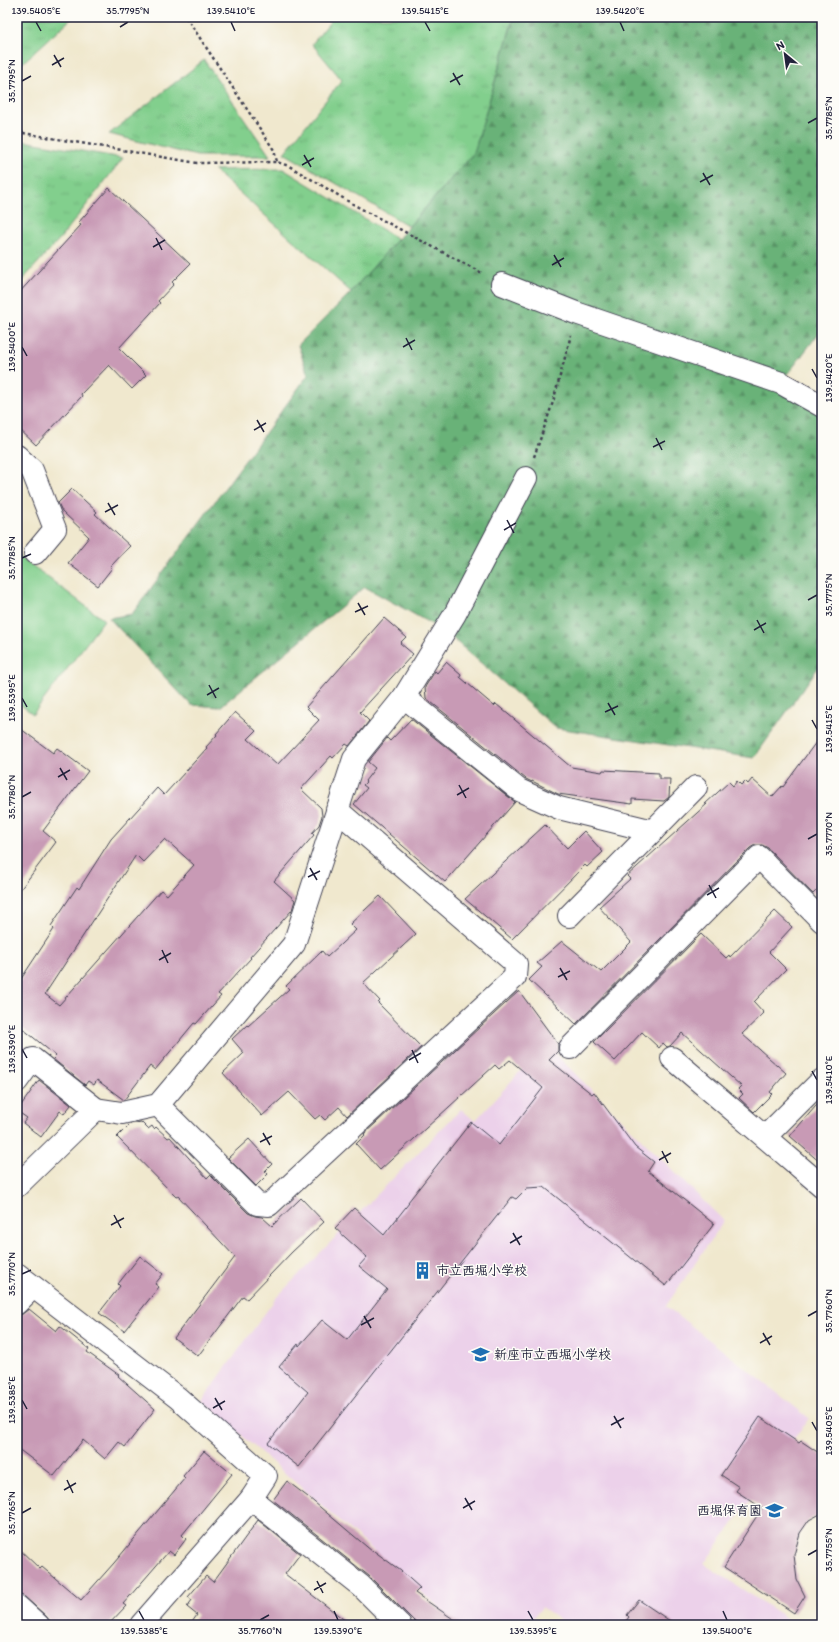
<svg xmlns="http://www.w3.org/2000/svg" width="839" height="1642" viewBox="0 0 839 1642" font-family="Itim,'Klee One',sans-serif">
  <defs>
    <pattern id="grass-tufts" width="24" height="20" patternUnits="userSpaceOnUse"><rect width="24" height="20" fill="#82cf8d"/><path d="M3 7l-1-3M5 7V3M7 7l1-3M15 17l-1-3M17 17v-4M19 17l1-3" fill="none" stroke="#70b17b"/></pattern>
    <pattern id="forest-firs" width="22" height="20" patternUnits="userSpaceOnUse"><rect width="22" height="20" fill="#69b278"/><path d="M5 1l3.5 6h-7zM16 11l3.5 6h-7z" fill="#569064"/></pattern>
  </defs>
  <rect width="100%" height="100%" fill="#fdfcf7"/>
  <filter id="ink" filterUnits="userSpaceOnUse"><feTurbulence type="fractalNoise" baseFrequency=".025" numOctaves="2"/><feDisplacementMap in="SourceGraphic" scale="8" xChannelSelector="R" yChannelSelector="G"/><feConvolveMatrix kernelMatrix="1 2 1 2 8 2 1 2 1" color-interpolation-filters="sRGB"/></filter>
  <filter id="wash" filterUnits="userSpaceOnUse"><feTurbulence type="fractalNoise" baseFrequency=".012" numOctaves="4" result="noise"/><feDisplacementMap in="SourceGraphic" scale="16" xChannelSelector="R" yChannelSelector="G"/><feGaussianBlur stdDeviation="0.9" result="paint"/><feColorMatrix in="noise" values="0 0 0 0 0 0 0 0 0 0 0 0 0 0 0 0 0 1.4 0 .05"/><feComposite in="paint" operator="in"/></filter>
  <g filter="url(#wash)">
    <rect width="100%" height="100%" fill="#f0e8ce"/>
    <path fill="#ecd1ea" d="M545,1044L724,1221L666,1306L809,1418L704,1564L797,1625H568L542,1607L528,1625H459L202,1401L276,1298L461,1109L475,1121Z"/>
    <g fill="url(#grass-tufts)" stroke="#527864">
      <path d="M17,17H73L17,68Z"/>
      <path d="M334,17H510L513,19L474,153L409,226L284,153L342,80L312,44Z"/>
      <path d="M204,60L270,156H197L109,134Z"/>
      <path d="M17,140L123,158L63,235L17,286Z"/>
      <path d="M283,169L398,239L351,292L214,170Z"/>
    </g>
    <path fill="url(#forest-firs)" stroke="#466a5a" d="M510,17H822V329L781,383L822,406V662L754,758L556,728L444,631L365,587L220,707L191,705L109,618L132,614L308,375L298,345L351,292L474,153L513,20Z"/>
    <path fill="#82cf8d" stroke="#527864" d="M17,554L104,620L33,714L17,702Z"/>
    <g id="blocks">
      <g fill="#c89ab5" fill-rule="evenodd">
        <path d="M109,188L190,264L172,282L174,284L158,301L160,303L119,348L146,375L132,389L109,365L81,394L82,396L36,445L17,427V295L81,225L78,223Z"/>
        <path d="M72,489L97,512L95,514L130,546L110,567L112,568L98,586L68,563L89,537L62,511L58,503Z"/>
        <path d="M384,618L406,637L400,643L413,654L360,712L369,721L349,746L346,744L333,758L331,756L301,789L321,808L322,816L319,825L312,833L314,835L274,881L295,900L292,910L250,957L251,958L218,994L221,996L196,1024L194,1023L155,1070L150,1066L124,1100L97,1080L94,1085L88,1081L85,1085L53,1059L56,1056L17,1024V985L54,929L51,926L77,887L79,889L111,839L157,788L164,795L207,748L206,747L217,735L216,734L235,712L256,731L248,739L277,765L319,720L306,707ZM165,839L194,865L167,895L161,890L59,1005L45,994L136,855L143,862Z"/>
        <path d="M446,662L461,675L460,677L494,706L496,704L571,767L602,772L603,770L659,773V779H670L669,797L664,801L632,799V804L558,794L532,781V782L526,779L426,698L425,687L435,671L437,673Z"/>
        <path d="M411,719L515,802L445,882L354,804L367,788L363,785L366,782L365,781L375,768L368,762L387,738L390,741Z"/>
        <path d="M17,726L53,753L57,748L88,771L43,831L56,842L17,894Z"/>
        <path d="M822,734V885L813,894L768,848L762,845H755L750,848L576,1024L529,980L542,967L537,963L562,941L601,972L631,942L599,907L630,879L627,876L707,804H705L729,782L733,786L737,781L741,785L745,781L748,784L752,779L772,797L782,786L783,787Z"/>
        <path d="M545,825L567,848L584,831L603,852L587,867L585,865L512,939L465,899Z"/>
        <path d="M380,896L416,934L363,983L380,1001L378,1003L421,1047L347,1116L339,1107L325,1120L320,1115L315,1119L289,1092L262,1116L223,1073L244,1053L232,1039L247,1025L248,1026L289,989L286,986L322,951L327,957L356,930L350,924Z"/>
        <path d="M775,911L792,927L769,952L786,969L754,1002L764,1013L742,1034L786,1073L770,1092L772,1094L754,1112L739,1098L743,1094L738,1089L741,1086L682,1033L670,1046L667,1047L663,1043L659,1048L642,1032L615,1061L594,1042L701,934L726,958L729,955L730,957Z"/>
        <path d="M519,991L558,1044V1051L549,1060L592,1094L594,1092L635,1147L654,1162L648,1171L714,1224L666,1286L544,1187L527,1188L516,1199L512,1197L299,1467L268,1443L308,1392L279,1367L298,1344L299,1346L322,1320L347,1340L387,1289L359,1266L367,1257L335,1228L354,1208L384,1235L409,1203L408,1202L471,1122L499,1145L543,1088L510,1060L499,1069L495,1065L380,1170L356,1144L365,1135L364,1134Z"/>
        <path d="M39,1080L71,1105L64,1114L60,1111L41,1137L23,1123L27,1118L17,1111Z"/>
        <path d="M822,1099V1164L790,1136Z"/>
        <path d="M141,1122L148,1129L152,1126L154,1129L156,1127L168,1138L170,1137L207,1178L210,1175L248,1213L255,1216L262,1217L272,1226L301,1198L324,1222L292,1252L247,1299L243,1296L198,1356L174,1338L235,1257L178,1196L176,1197L117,1137L130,1124Z"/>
        <path d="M249,1139L272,1164L265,1171L268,1174L256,1186L228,1158Z"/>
        <path d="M140,1256L163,1274L155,1284L159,1287L124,1331L99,1313L120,1286L118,1284Z"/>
        <path d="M29,1309L56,1331L60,1326L89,1349L87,1352L119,1375L118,1376L155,1409L125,1447L119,1442L105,1459L83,1440L54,1476L17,1448V1315H21Z"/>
        <path d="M760,1417L799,1443L801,1441L822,1455V1513L809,1520L800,1533L794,1555L797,1580L805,1596L794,1613L724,1567L762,1508L736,1491L739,1487L721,1475Z"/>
        <path d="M204,1451L232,1474L182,1535L186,1539L174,1555L169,1551L123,1604L126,1606L108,1625H50V1621L46,1616L25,1597L17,1594V1547L40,1569L42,1567L81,1600L114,1563L185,1478L183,1476Z"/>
        <path d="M287,1481L308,1497L373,1552L374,1551L401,1571L420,1588L415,1593L462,1625H418L369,1576L273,1500Z"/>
        <path d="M258,1520L300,1554L285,1574L351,1625H313L308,1621L305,1625H190L197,1615L187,1607L192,1600L188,1597L206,1576L213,1582Z"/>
        <path d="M639,1600L676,1625H623L629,1617L627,1615Z"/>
      </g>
    </g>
  </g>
  <g filter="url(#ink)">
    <use href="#blocks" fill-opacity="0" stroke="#414051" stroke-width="1"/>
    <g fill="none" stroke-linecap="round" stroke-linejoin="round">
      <defs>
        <g id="minor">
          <path d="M502,284L576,313L781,383L822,406"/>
          <path d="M17,456L32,470L55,529L35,553"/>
          <path d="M404,697L519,790L559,808L653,831"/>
          <path d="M569,916L696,787"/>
          <path d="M570,1048L759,857L822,921"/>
          <path d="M672,1058L822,1186"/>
          <path d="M17,1081L33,1059L96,1109"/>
          <path d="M158,1105L257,1204L269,1205L515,977L516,964L337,810"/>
          <path d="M765,1137L822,1080"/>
          <path d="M17,1186L96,1109L122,1113L158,1105L294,944L354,759L404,697L455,614L526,478"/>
          <path d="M17,1274L178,1398L266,1476L251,1499L141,1625"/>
          <path d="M17,1303L33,1287"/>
          <path d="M251,1499L361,1586L400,1625"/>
          <path d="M17,1606L38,1625"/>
        </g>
      </defs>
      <use href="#minor" stroke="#414051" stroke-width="24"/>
      <g stroke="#414051" stroke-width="2.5" stroke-dasharray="3 3" stroke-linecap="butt">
        <path d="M186,17L274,150L277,162"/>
        <path d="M17,132L197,163L277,162L289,166L358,207L482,273"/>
        <path d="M534,457L553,402L571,335"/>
      </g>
      <use href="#minor" stroke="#fff" stroke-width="22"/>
    </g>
  </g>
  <path fill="none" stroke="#22223b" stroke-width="1.5" d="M36,22L41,31M231,22L235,31M425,22L430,31M620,22L624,31M120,27L128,22M54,55L61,67M52,65L64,58M453,73L460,85M22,81L31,76M450,82L463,75M808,123L817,118M304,155L311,167M302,165L314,158M703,173L710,185M700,182L713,175M156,238L162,250M153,247L165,240M554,255L561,267M552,265L564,258M406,338L412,350M22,347L27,356M403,347L415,340M812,369L817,378M257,420L264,432M254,430L266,423M656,438L662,450M653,447L665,441M108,503L115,515M105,512L118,505M507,520L514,533M504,530L516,523M22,558L31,554M808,600L817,595M358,603L365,615M355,612L368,606M757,620L764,633M754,630L766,623M209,685L216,698M207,695L219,688M22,698L27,707M608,703L615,715M605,712L618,706M812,720L817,729M60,768L67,780M58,777L70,770M459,785L466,798M457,795L469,788M22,797L31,792M808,839L817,834M310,868L317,880M308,877L320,871M709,885L716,898M707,895L719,888M162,950L168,963M159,960L171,953M560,968L567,980M558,977L570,971M22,1049L27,1058M412,1050L418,1063M409,1060L421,1053M812,1071L817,1080M263,1133L270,1145M260,1142L272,1136M662,1151L668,1163M659,1160L671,1153M114,1215L121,1228M111,1225L124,1218M513,1233L520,1245M510,1243L522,1236M22,1274L31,1270M364,1316L371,1328M808,1316L817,1311M361,1325L374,1318M763,1333L770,1345M760,1343L772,1336M215,1398L222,1410M22,1400L27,1409M213,1408L225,1401M614,1416L621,1428M812,1422L817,1431M611,1425L624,1418M67,1480L73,1493M64,1490L76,1483M465,1498L472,1510M463,1508L475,1501M22,1513L31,1508M808,1555L817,1550M317,1581L323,1593M314,1590L326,1583M139,1611L144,1620M334,1611L338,1620M528,1611L533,1620M723,1611L727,1620M260,1620L269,1615"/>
  <defs>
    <symbol id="building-bare" viewBox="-9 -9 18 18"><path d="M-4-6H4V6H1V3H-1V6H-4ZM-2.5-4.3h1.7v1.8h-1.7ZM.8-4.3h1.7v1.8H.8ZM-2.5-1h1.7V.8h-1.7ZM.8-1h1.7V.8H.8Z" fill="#1f6fb2" stroke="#fdfcf7" stroke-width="2.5" paint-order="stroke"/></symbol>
    <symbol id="school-bare" viewBox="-9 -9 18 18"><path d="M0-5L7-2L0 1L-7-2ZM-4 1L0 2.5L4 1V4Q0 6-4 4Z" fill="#1f6fb2" stroke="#fdfcf7" stroke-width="2.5" paint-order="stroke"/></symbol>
  </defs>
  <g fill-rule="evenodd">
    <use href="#building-bare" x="410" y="1258" width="25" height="25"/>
    <use href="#school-bare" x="468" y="1342" width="25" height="25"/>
    <use href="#school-bare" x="762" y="1498" width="25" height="25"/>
  </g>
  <g text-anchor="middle" stroke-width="3" stroke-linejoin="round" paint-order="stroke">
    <g font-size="13" font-weight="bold" fill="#22223b" stroke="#fdfcf7" text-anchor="start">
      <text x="436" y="1275">市立西堀小学校</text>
      <text x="494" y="1359">新座市立西堀小学校</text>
      <text x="762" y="1515" text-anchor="end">西堀保育園</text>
    </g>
  </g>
  <rect width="839" height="1642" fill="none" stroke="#fdfcf7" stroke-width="44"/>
  <g transform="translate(785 54) rotate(331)" stroke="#fdfcf7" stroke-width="3" paint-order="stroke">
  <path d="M0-3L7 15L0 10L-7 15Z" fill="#22223b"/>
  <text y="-6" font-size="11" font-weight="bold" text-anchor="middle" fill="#22223b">N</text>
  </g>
  <rect x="22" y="22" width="795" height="1598" fill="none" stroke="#22223b" stroke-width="1.5"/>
  <g font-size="10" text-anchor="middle" fill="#22223b">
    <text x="36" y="14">139.5405°E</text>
    <text x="128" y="14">35.7795°N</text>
    <text x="231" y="14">139.5410°E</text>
    <text x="425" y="14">139.5415°E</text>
    <text x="620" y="14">139.5420°E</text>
    <text transform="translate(11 81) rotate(-90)" y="4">35.7795°N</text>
    <text transform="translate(828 118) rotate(-90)" y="4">35.7785°N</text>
    <text transform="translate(11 347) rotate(-90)" y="4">139.5400°E</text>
    <text transform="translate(828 378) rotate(-90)" y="4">139.5420°E</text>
    <text transform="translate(11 558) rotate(-90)" y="4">35.7785°N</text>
    <text transform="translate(828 595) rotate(-90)" y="4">35.7775°N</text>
    <text transform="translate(11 698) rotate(-90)" y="4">139.5395°E</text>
    <text transform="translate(828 729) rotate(-90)" y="4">139.5415°E</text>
    <text transform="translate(11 797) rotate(-90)" y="4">35.7780°N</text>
    <text transform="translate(828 834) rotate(-90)" y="4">35.7770°N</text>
    <text transform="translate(11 1049) rotate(-90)" y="4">139.5390°E</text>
    <text transform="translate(828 1080) rotate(-90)" y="4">139.5410°E</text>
    <text transform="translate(11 1274) rotate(-90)" y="4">35.7770°N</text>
    <text transform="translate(828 1311) rotate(-90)" y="4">35.7760°N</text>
    <text transform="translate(11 1400) rotate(-90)" y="4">139.5385°E</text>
    <text transform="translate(828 1431) rotate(-90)" y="4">139.5405°E</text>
    <text transform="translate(11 1513) rotate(-90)" y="4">35.7765°N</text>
    <text transform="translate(828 1550) rotate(-90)" y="4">35.7755°N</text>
    <text x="144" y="1634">139.5385°E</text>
    <text x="260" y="1634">35.7760°N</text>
    <text x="338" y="1634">139.5390°E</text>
    <text x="533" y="1634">139.5395°E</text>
    <text x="727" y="1634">139.5400°E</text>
  </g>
</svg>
